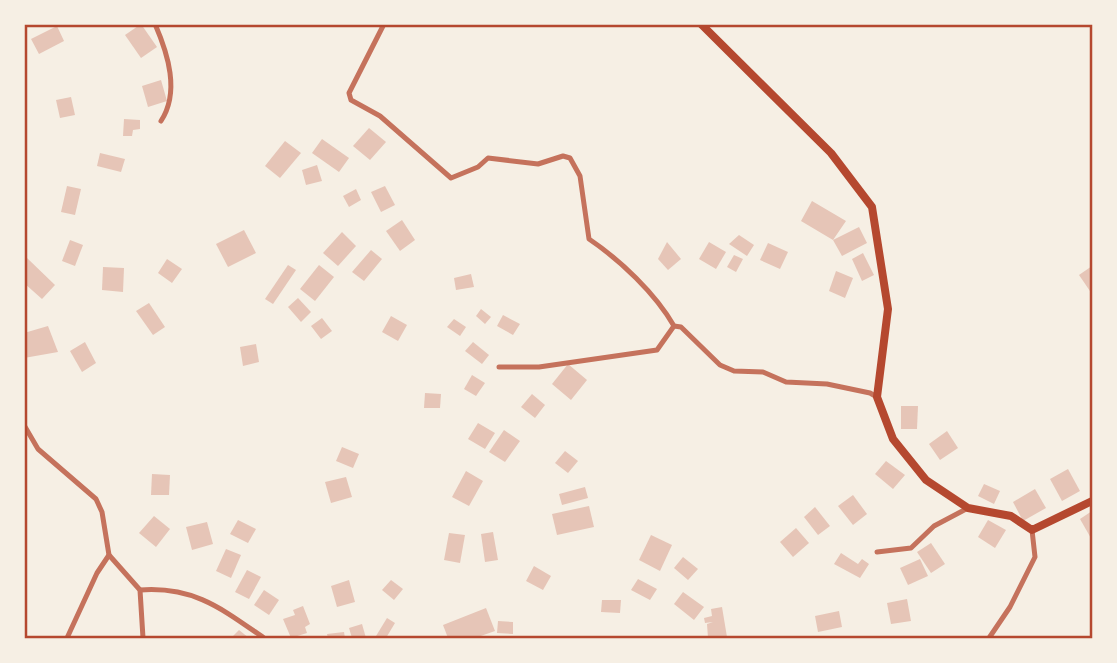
<svg xmlns="http://www.w3.org/2000/svg" width="1117" height="663" viewBox="0 0 1117 663" font-family="Raleway,sans-serif">
  <rect width="100%" height="100%" fill="#f6efe4"/>
  <g fill="#e6c5b7">
    <path d="M141,24L157,47L141,58L125,35Z"/>
    <path d="M57,26L64,41L39,54L31,39Z"/>
    <path d="M161,80L167,101L148,107L142,86Z"/>
    <path d="M71,97L75,115L60,118L56,100Z"/>
    <path d="M124,119L140,120V129L133,130L132,136H123Z"/>
    <path d="M369,128L386,142L370,160L353,146Z"/>
    <path d="M322,139L349,158L339,172L312,153Z"/>
    <path d="M285,141L301,153L280,178L265,166Z"/>
    <path d="M100,153L125,159L121,172L97,166Z"/>
    <path d="M317,165L322,181L306,185L302,170Z"/>
    <path d="M67,186L81,189L75,215L61,212Z"/>
    <path d="M385,186L395,205L381,212L371,192Z"/>
    <path d="M356,189L361,200L349,207L343,196Z"/>
    <path d="M812,201L846,221L833,240L859,227L867,243L842,256L833,240L801,221Z"/>
    <path d="M402,220L415,240L400,251L386,231Z"/>
    <path d="M244,230L256,253L228,267L216,244Z"/>
    <path d="M342,232L356,246L338,266L323,253Z"/>
    <path d="M739,235L754,245L747,256L729,244Z"/>
    <path d="M70,240L83,245L75,266L62,261Z"/>
    <path d="M667,242L681,259L668,270L658,259Z"/>
    <path d="M709,242L726,252L716,269L699,259Z"/>
    <path d="M768,243L788,252L780,269L760,260Z"/>
    <path d="M371,250L382,259L364,281L352,272Z"/>
    <path d="M863,253L874,275L862,281L852,259Z"/>
    <path d="M734,255L743,259L736,272L727,267Z"/>
    <path d="M27,258L55,285L42,299L24,283Z"/>
    <path d="M167,259L182,269L172,283L158,273Z"/>
    <path d="M288,265L296,270L273,304L265,299Z"/>
    <path d="M319,265L334,277L315,301L300,289Z"/>
    <path d="M1092,266V294L1079,275Z"/>
    <path d="M103,267L124,268L123,292L102,290Z"/>
    <path d="M836,271L853,278L845,298L829,291Z"/>
    <path d="M471,274L474,287L456,290L454,278Z"/>
    <path d="M298,298L311,312L301,322L288,307Z"/>
    <path d="M149,303L165,327L153,335L136,311Z"/>
    <path d="M481,309L491,317L485,324L476,316Z"/>
    <path d="M503,315L520,324L513,335L497,326Z"/>
    <path d="M391,316L407,325L398,341L382,332Z"/>
    <path d="M322,318L332,331L321,339L311,326Z"/>
    <path d="M454,319L466,327L460,336L447,327Z"/>
    <path d="M48,326L58,352L24,358V333Z"/>
    <path d="M85,342L96,363L82,372L70,351Z"/>
    <path d="M473,342L489,355L482,364L465,351Z"/>
    <path d="M256,344L259,362L243,366L240,347Z"/>
    <path d="M568,364L587,380L571,400L552,384Z"/>
    <path d="M472,375L485,383L476,396L464,389Z"/>
    <path d="M425,393L441,394L440,408H424Z"/>
    <path d="M532,394L545,405L535,418L521,407Z"/>
    <path d="M901,406H918L917,429H901Z"/>
    <path d="M478,423L495,433L485,449L468,439Z"/>
    <path d="M504,430L520,441L505,462L489,452Z"/>
    <path d="M947,431L958,448L940,460L929,444Z"/>
    <path d="M342,447L359,454L353,468L336,461Z"/>
    <path d="M565,451L578,461L568,473L555,463Z"/>
    <path d="M886,461L905,475L893,489L875,474Z"/>
    <path d="M1068,469L1080,491L1062,501L1050,479Z"/>
    <path d="M466,471L483,481L469,506L452,497Z"/>
    <path d="M152,474L170,475L169,495H151Z"/>
    <path d="M346,477L352,497L331,503L325,482Z"/>
    <path d="M984,484L1000,491L994,504L978,496Z"/>
    <path d="M585,487L588,498L562,505L559,494Z"/>
    <path d="M1035,489L1046,508L1023,521L1013,502Z"/>
    <path d="M853,495L867,514L853,525L838,506Z"/>
    <path d="M589,506L594,527L557,535L552,514Z"/>
    <path d="M815,507L830,526L818,535L804,517Z"/>
    <path d="M1092,511V540L1080,519Z"/>
    <path d="M154,516L170,529L156,547L139,533Z"/>
    <path d="M238,520L256,529L248,543L230,534Z"/>
    <path d="M988,520L1006,530L995,548L978,537Z"/>
    <path d="M207,522L213,544L192,550L186,527Z"/>
    <path d="M796,528L809,543L793,557L780,542Z"/>
    <path d="M493,532L498,560L485,562L481,534Z"/>
    <path d="M449,533L465,535L460,563L444,560Z"/>
    <path d="M651,535L672,545L660,571L639,560Z"/>
    <path d="M931,543L945,564L931,573L917,552Z"/>
    <path d="M226,549L241,555L231,578L216,571Z"/>
    <path d="M841,553L858,564L862,559L869,564L860,578L834,564Z"/>
    <path d="M683,557L698,569L688,580L674,568Z"/>
    <path d="M920,559L928,576L908,585L900,568Z"/>
    <path d="M534,566L551,576L543,590L526,581Z"/>
    <path d="M247,570L261,577L249,599L235,592Z"/>
    <path d="M638,579L657,589L650,600L631,590Z"/>
    <path d="M349,580L355,602L337,607L331,586Z"/>
    <path d="M391,580L403,589L394,600L382,590Z"/>
    <path d="M264,590L279,600L269,615L254,605Z"/>
    <path d="M683,592L704,607L694,620L674,604Z"/>
    <path d="M907,599L911,621L891,624L887,603Z"/>
    <path d="M602,600H621L620,613L601,612Z"/>
    <path d="M303,606L310,624L305,627L307,633L291,638L283,619L295,615L293,610Z"/>
    <path d="M722,607L727,637L708,638L707,624L713,622L705,623L704,618L712,616L711,609Z"/>
    <path d="M486,608L495,631L475,638H448L443,625Z"/>
    <path d="M839,611L842,627L818,632L815,616Z"/>
    <path d="M387,618L395,623L386,638H380L376,636Z"/>
    <path d="M498,621L513,622V634L497,633Z"/>
    <path d="M362,624L366,638H352L349,628Z"/>
    <path d="M239,630L249,638H231Z"/>
    <path d="M344,632L345,638H328L327,634Z"/>
  </g>
  <g fill="none" stroke-linecap="round" stroke-linejoin="round">
    <g stroke="#c5725c" stroke-width="5">
      <path d="M155,24C168,54 180,92 161,121"/>
      <path d="M384,24L349,93L351,100L380,116L451,178L478,167L488,158L538,164L563,156L570,158L580,176L589,239C620,260 655,293 674,326L681,327L720,365L734,371L763,372L786,382L827,384L870,393L877,397"/>
      <path d="M499,367H539L657,350L674,326"/>
      <path d="M24,425L38,449L96,499L102,512L109,555L140,590L143,638"/>
      <path d="M877,552L911,548L934,526L968,508"/>
      <path d="M140,590C194,586 222,609 264,638"/>
      <path d="M67,638L97,573L109,555"/>
      <path d="M989,638L1010,607L1035,557L1032,530"/>
    </g>
    <path stroke="#b5482f" stroke-width="8" d="M701,24L831,153L872,207L888,309L877,397L893,439L926,480L968,508L1011,516L1032,530L1092,501"/>
  </g>
  <rect width="1117" height="663" fill="none" stroke="#f6efe4" stroke-width="52"/>
  <rect x="26" y="26" width="1065" height="611" fill="none" stroke="#b5482f" stroke-width="2.5"/>
</svg>
